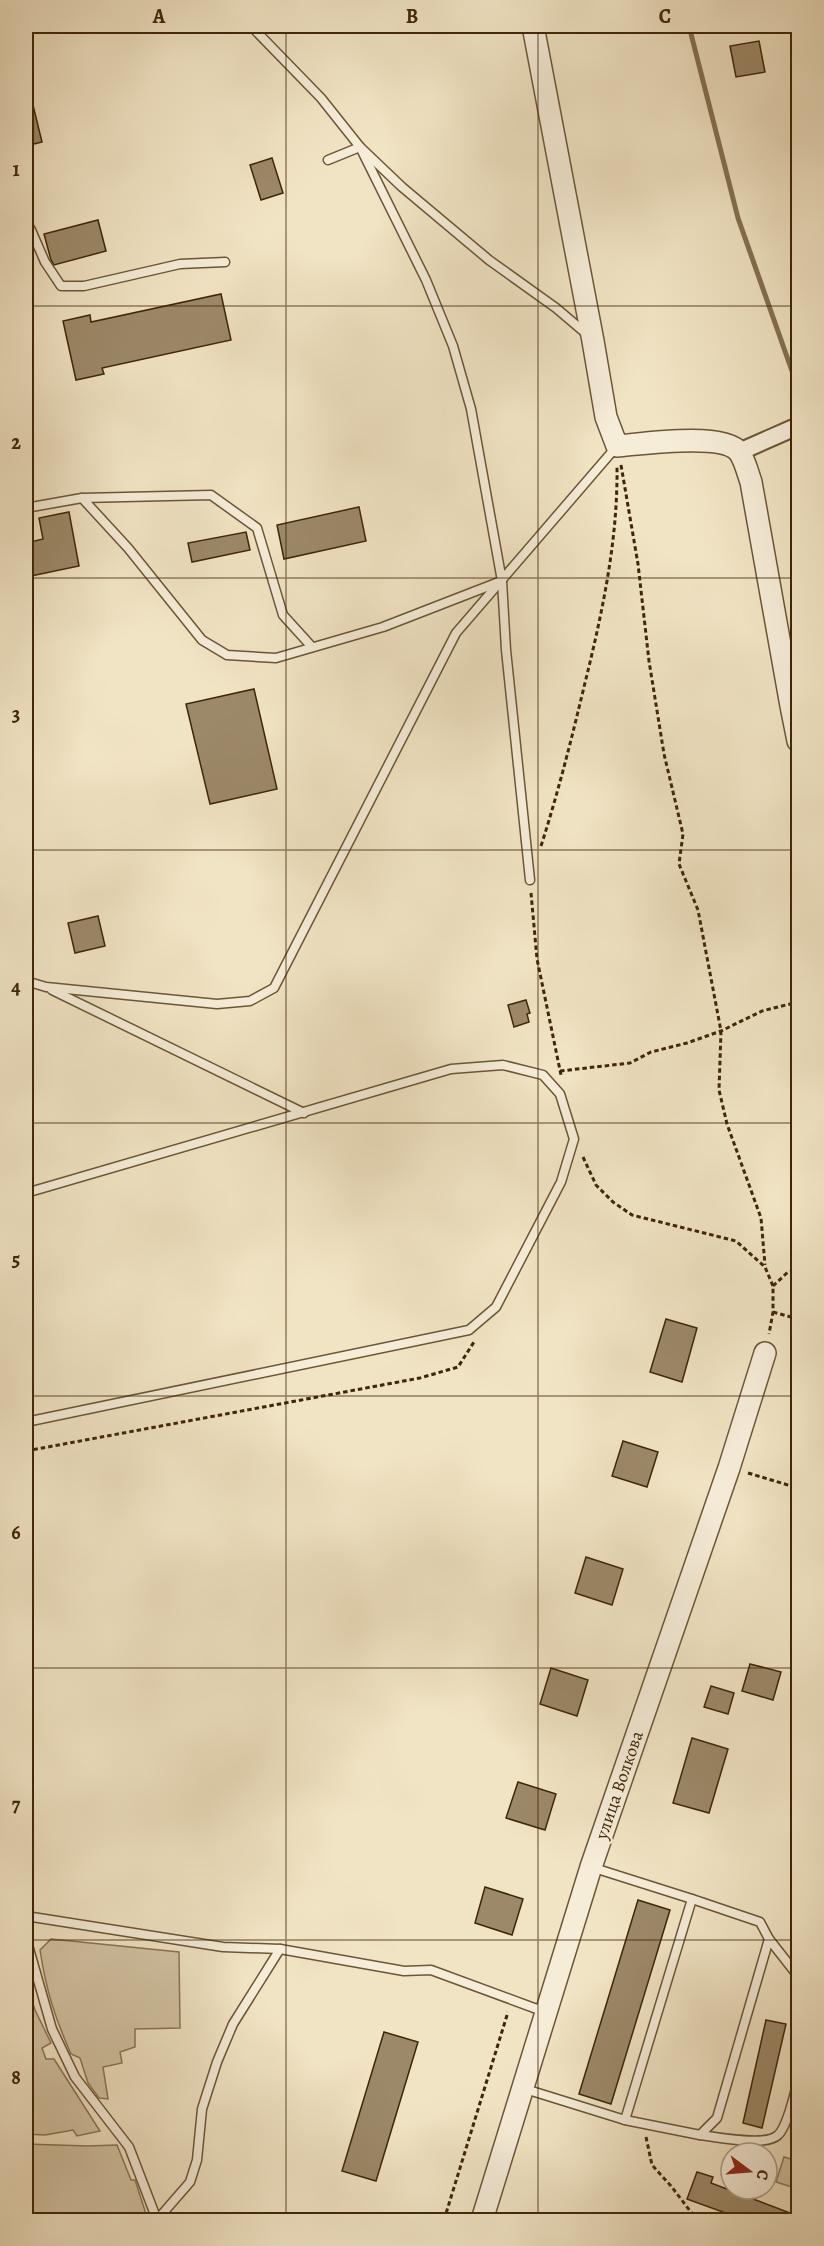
<svg xmlns="http://www.w3.org/2000/svg" width="824" height="2246" viewBox="0 0 824 2246" font-family="Alegreya,serif">
  <rect width="100%" height="100%" fill="#f1e4c4"/>
  <filter id="stains"><feTurbulence type="fractalNoise" baseFrequency=".00333" numOctaves="4"/><feColorMatrix values="0 0 0 0 .2 0 0 0 0 .09 0 0 0 0 .02 0 0 0 .5 -.17"/></filter>
  <radialGradient id="worn" r=".72"><stop offset=".6" stop-color="#630" stop-opacity="0"/><stop offset="1" stop-color="#630" stop-opacity=".3"/></radialGradient>
  <g fill="#d3c4a4" stroke="#897555" stroke-width="1.5">
    <path d="M51,1939L179,1952L180,2028L135,2029V2047L120,2052L122,2063L103,2067L108,2099L99,2098L88,2083L80,2058L71,2054C55,2018 46,1990 40,1950Z"/>
    <path d="M26,1981L35,2010L51,2043L42,2048L46,2059H54L100,2131L77,2136L73,2130L45,2135L26,2134Z"/>
    <path d="M26,2144L87,2146L117,2145L131,2180H135L148,2220H26Z"/>
    <path d="M784,2157L798,2161V2189L776,2182Z"/>
  </g>
  <g fill="none" stroke-linecap="round" stroke-linejoin="round">
    <path stroke="#857151" stroke-width="5" d="M689,26L738,218L792,371"/>
  </g>
  <g fill="#9c8969" stroke="#3f2606" stroke-width="1.5">
    <path d="M759,41L765,72L736,77L730,46Z"/>
    <path d="M26,97H31L42,142L26,146Z"/>
    <path d="M272,158L283,193L261,200L250,165Z"/>
    <path d="M98,220L106,251L54,265L51,260L44,234Z"/>
    <path d="M221,294L231,340L102,368L104,374L76,380L63,321L90,315L91,322Z"/>
    <path d="M359,507L366,541L284,559L277,525Z"/>
    <path d="M69,512L79,566L26,577V543L43,539L39,518Z"/>
    <path d="M246,532L250,550L192,562L188,543Z"/>
    <path d="M254,689L277,789L210,804L186,704Z"/>
    <path d="M98,916L105,946L75,953L68,923Z"/>
    <path d="M526,1000L530,1013L527,1014L529,1022L514,1027L508,1005Z"/>
    <path d="M666,1319L697,1328L682,1382L650,1372Z"/>
    <path d="M623,1441L658,1452L647,1487L612,1476Z"/>
    <path d="M586,1557L623,1569L612,1605L575,1593Z"/>
    <path d="M750,1664L781,1672L773,1700L742,1691Z"/>
    <path d="M551,1668L588,1680L577,1716L540,1704Z"/>
    <path d="M711,1686L734,1693L728,1714L704,1707Z"/>
    <path d="M692,1738L728,1749L709,1813L673,1803Z"/>
    <path d="M518,1782L556,1794L545,1830L506,1818Z"/>
    <path d="M485,1887L523,1899L512,1935L475,1923Z"/>
    <path d="M638,1900L670,1910L611,2104L579,2094Z"/>
    <path d="M766,2020L786,2024L762,2128L743,2123Z"/>
    <path d="M384,2032L418,2042L376,2181L342,2171Z"/>
    <path d="M697,2172L713,2177L711,2183L798,2216V2220H745L687,2199Z"/>
  </g>
  <g fill="none" stroke-linecap="round" stroke-linejoin="round">
    <defs>
      <g id="service">
        <path d="M251,26L321,98L360,147L402,187L489,260L556,308L589,336"/>
        <path d="M328,160L360,147L426,280L453,346L471,409L502,581L506,650L530,880"/>
        <path d="M26,222L31,230L45,262L61,286H84L180,264L225,262"/>
        <path d="M82,498L128,548L202,640L227,655L276,658L383,627L499,582"/>
        <path d="M26,508L82,498L211,495L257,528L283,615L312,647"/>
        <path d="M26,981L46,987L217,1004L250,1001L274,988L456,633L617,446"/>
        <path d="M52,990L304,1113"/>
        <path d="M26,1193L451,1069L503,1065L543,1075L560,1094L574,1139L561,1182L496,1307L469,1330L26,1422"/>
        <path d="M26,1916L223,1947L280,1949L404,1971L431,1970L545,2012"/>
        <path d="M26,1938L52,2029L75,2077L129,2147L157,2220"/>
        <path d="M769,1939L798,1976"/>
        <path d="M522,2088L625,2120L692,1899L591,1867"/>
        <path d="M625,2120L700,2135L717,2118L769,1939L760,1922L692,1899"/>
        <path d="M700,2135C717,2137 766,2147 778,2135C787,2127 796,2090 798,2078"/>
        <path d="M157,2220L190,2182L197,2160L202,2109L217,2062L233,2024L280,1949"/>
      </g>
      <path id="minor" d="M739,452L798,426"/>
      <g id="tertiary">
        <path d="M533,26L593,341L606,417L617,446C642,444 723,432 739,452C745,460 748,474 751,482L791,706L798,741"/>
        <path d="M482,2220L591,1867L729,1468L765,1353"/>
      </g>
    </defs>
    <use href="#service" stroke="#6c5636" stroke-width="11"/>
    <use href="#minor" stroke="#6c5636" stroke-width="20"/>
    <use href="#tertiary" stroke="#6c5636" stroke-width="24"/>
    <g stroke="#3f2606" stroke-width="3" stroke-dasharray="4.5 3" stroke-linecap="butt">
      <path d="M621,465L638,564L649,661L664,754L683,834L679,864L698,910L721,1031L719,1090L727,1124L761,1218L765,1265"/>
      <path d="M541,846C558,793 571,741 584,687C602,614 618,541 617,466"/>
      <path d="M531,893L537,959L561,1075"/>
      <path d="M560,1071L630,1063L651,1052L687,1043L721,1031L762,1011L798,1002"/>
      <path d="M583,1157L596,1185L613,1202L632,1215L736,1241L765,1267L773,1286V1312L769,1334"/>
      <path d="M773,1286L788,1272L798,1270"/>
      <path d="M773,1312L798,1319"/>
      <path d="M26,1451L420,1378L458,1367L474,1342"/>
      <path d="M748,1473L798,1488"/>
      <path d="M646,2137L652,2165L671,2186L697,2220"/>
      <path d="M444,2220L508,2012"/>
    </g>
    <use href="#service" stroke="#f6edd9" stroke-width="8"/>
    <use href="#minor" stroke="#f6edd9" stroke-width="16"/>
    <use href="#tertiary" stroke="#f6edd9" stroke-width="21"/>
  </g>
  <path fill="none" stroke="#3f2606" stroke-width="1.5" stroke-opacity="0.55" d="M286,26V2220M538,26V2220M26,306H798M26,578H798M26,850H798M26,1123H798M26,1396H798M26,1668H798M26,1940H798"/>
  <g text-anchor="middle" stroke-width="4.5" stroke-linejoin="round" paint-order="stroke">
    <g font-size="18" fill="#3f2606" stroke="#f6edd9">
      <text transform="translate(619 1785) rotate(-71)" y="6">улица Волкова</text>
    </g>
  </g>
  <rect width="824" height="2246" fill="none" stroke="#f1e4c4" stroke-width="66"/>
  <g transform="translate(749 2171) rotate(106)"><circle r="28" fill="#f6edd9" stroke="#ad9d85" stroke-width="1.5"/>
  <path d="M0-4.5L10 22L0 15L-10 22Z" fill="#8f2418"/>
  <text y="-9" font-size="16" font-weight="bold" text-anchor="middle" fill="#3f2606">С</text>
  </g>
  <rect x="33" y="33" width="758" height="2180" fill="none" stroke="#3f2606" stroke-width="2"/>
  <g font-size="20" text-anchor="middle" font-weight="bold" fill="#3f2606">
    <text x="159" y="23">A</text>
    <text x="412" y="23">B</text>
    <text x="665" y="23">C</text>
    <text x="16" y="176">1</text>
    <text x="16" y="449">2</text>
    <text x="16" y="721">3</text>
    <text x="16" y="994">4</text>
    <text x="16" y="1266">5</text>
    <text x="16" y="1539">6</text>
    <text x="16" y="1811">7</text>
    <text x="16" y="2084">8</text>
  </g>
  <rect width="100%" height="100%" filter="url(#stains)"/>
  <rect width="100%" height="100%" fill="url(#worn)"/>
</svg>
